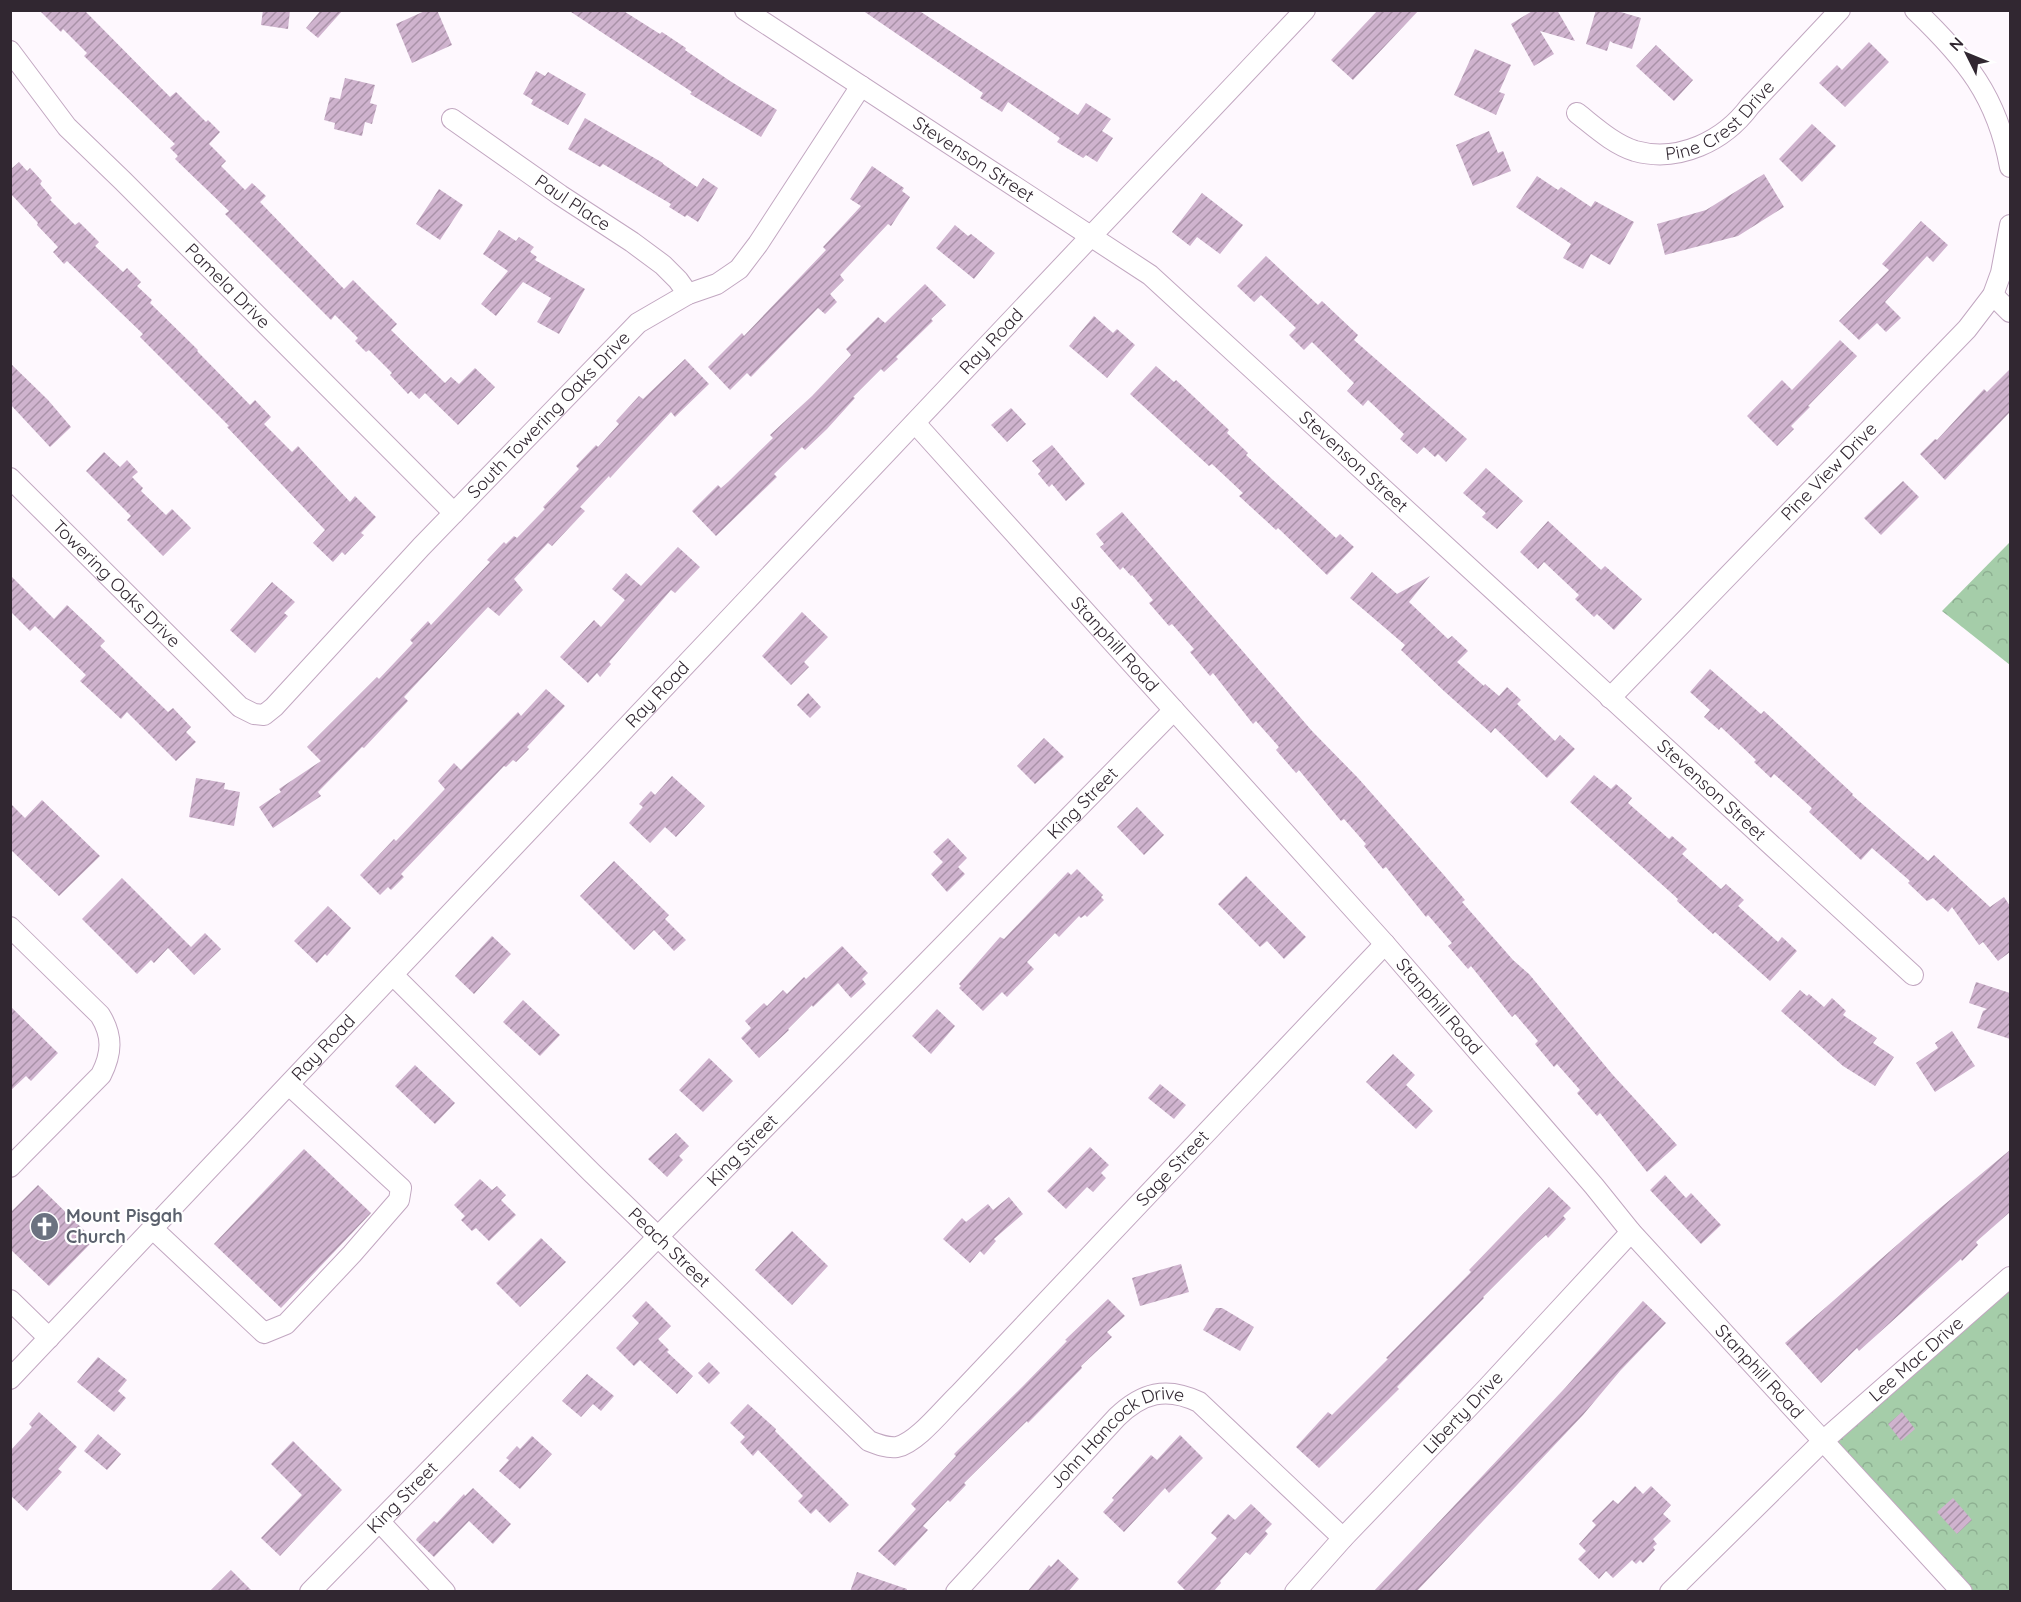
<svg xmlns="http://www.w3.org/2000/svg" width="2021" height="1602" viewBox="0 0 2021 1602" font-family="Quicksand,sans-serif">
  <defs>
    <pattern id="forest-crowns" width="20" height="18" patternUnits="userSpaceOnUse" patternTransform="scale(1.5)"><rect width="20" height="18" fill="#a5cda9"/><path d="M2 6a3 3 0 1 1 6 0M12 15a3 3 0 1 1 6 0" fill="none" stroke="#8eb092"/></pattern>
    <pattern id="building-hatch" width="6" height="6" patternUnits="userSpaceOnUse" patternTransform="scale(1.5)"><rect width="6" height="6" fill="#cfb3ce"/><path d="M-1 1l2-2M0 6l6-6M5 7l2-2" fill="none" stroke="#a992a8"/></pattern>
  </defs>
  <rect width="100%" height="100%" fill="#fef8fe"/>
  <g fill="url(#forest-crowns)">
    <path d="M2010,542V665L1942,611Z"/>
    <path d="M2010,1277V1591H1964L1823,1441Z"/>
  </g>
  <g fill="url(#building-hatch)">
    <path d="M39,10H84L170,97L176,92L206,122L208,120L220,132L209,144L226,161L221,166L245,190L252,183L266,196L260,202L344,289L353,280L397,324L391,330L445,383L451,377L459,384L475,368L495,387L458,425L425,393L419,399L411,391L408,394L390,375L392,373L369,350L366,352L355,341L358,338L335,315L331,320L225,214L229,211L175,159L178,156L170,148L175,144L84,56L87,53L63,29L61,32Z"/>
    <path d="M263,10H290L288,29L261,25Z"/>
    <path d="M321,10H343L318,38L306,28Z"/>
    <path d="M427,10H437L452,45L412,63L396,24Z"/>
    <path d="M568,10H622L660,34L662,32L686,48L685,50L730,81L777,110L761,137L690,94L692,92Z"/>
    <path d="M862,10H918L1078,115L1086,103L1111,119L1102,131L1113,138L1097,162L1086,155L1083,158L1057,142L1060,138L1008,102L1002,112L980,98L983,93Z"/>
    <path d="M1378,10H1419L1353,80L1331,60Z"/>
    <path d="M1534,10H1557L1575,41L1540,31L1554,54L1534,66L1511,24Z"/>
    <path d="M1596,10H1614L1641,18L1632,49L1613,43L1610,41L1607,51L1586,44Z"/>
    <path d="M1869,42L1889,62L1845,107L1819,83L1837,65L1842,70Z"/>
    <path d="M1656,45L1693,80L1674,101L1636,66Z"/>
    <path d="M1475,49L1511,65L1499,92L1505,94L1496,115L1454,95Z"/>
    <path d="M536,71L545,76L548,72L586,94L568,125L531,104L533,100L523,94Z"/>
    <path d="M345,78L375,85L370,103L377,105L372,124L365,122L362,136L334,129L335,123L324,120L330,97L340,99Z"/>
    <path d="M585,118L663,163V164L697,187L703,178L718,188L698,222L687,215L685,217L669,207L671,204L603,164L600,167L568,149Z"/>
    <path d="M1812,124L1836,146L1802,182L1779,159Z"/>
    <path d="M1489,131L1498,153L1503,151L1511,171L1473,186L1456,145Z"/>
    <path d="M19,162L27,171L30,168L42,181L40,184L52,198L50,200L75,225L79,222L99,242L95,246L123,272L127,268L141,282L137,286L152,300L150,303L198,350L197,351L250,405L255,400L271,417L264,424L292,452L298,446L350,502L355,496L376,517L361,533L364,535L345,555L342,552L333,562L313,543L325,530L227,427L229,426L140,337L143,334L67,261L64,264L53,252L58,247L37,225L38,223L10,193V170Z"/>
    <path d="M872,166L904,188L902,191L910,197L891,226L888,224L840,275L844,280L830,294L837,302L825,314L818,308L751,377L747,373L730,390L708,367L742,333L744,336L826,250L823,247L861,206L850,199Z"/>
    <path d="M1764,174L1784,207L1738,236L1665,255L1657,224L1706,210Z"/>
    <path d="M1537,176L1558,190L1561,187L1591,207L1595,201L1634,222L1610,265L1591,254L1583,269L1563,258L1571,244L1516,207Z"/>
    <path d="M439,189L463,205L440,240L416,224Z"/>
    <path d="M1202,193L1243,225L1220,254L1197,237L1190,246L1172,232Z"/>
    <path d="M1921,221L1948,245L1933,262L1927,256L1885,302L1901,318L1886,332L1877,323L1859,340L1839,321L1889,270L1882,264Z"/>
    <path d="M955,225L968,236L971,234L995,253L974,279L936,248Z"/>
    <path d="M499,230L516,241L519,237L534,247L530,252L537,257L535,260L585,289L559,334L537,322L551,298L523,282L496,316L481,304L508,271L483,254Z"/>
    <path d="M1266,256L1318,305L1322,301L1358,335L1354,340L1467,439L1446,462L1438,454L1435,457L1424,447L1417,454L1400,439L1404,434L1368,400L1363,406L1347,391L1354,383L1312,342L1304,350L1289,335L1296,328L1261,295L1254,302L1237,286Z"/>
    <path d="M925,284L946,305L931,319L933,321L896,357L898,359L884,372L881,369L853,397L855,398L827,429L805,450L802,447L774,474L777,477L716,536L692,511L718,485L721,488L728,482L773,438L770,435L812,396L851,355L846,349L878,317L885,323Z"/>
    <path d="M1094,316L1113,333L1117,329L1135,345L1107,378L1069,346Z"/>
    <path d="M1840,340L1857,356L1808,406L1810,407L1791,426L1794,429L1777,446L1747,416L1782,380L1792,390Z"/>
    <path d="M685,359L709,384L675,417L671,412L610,478L609,476L580,507L585,511L552,546L548,543L514,579L523,590L499,616L488,607L404,697L408,701L364,748L362,747L318,792L321,796L273,828L259,807L281,792L279,789L321,761L307,747L377,677L379,679L413,643L410,640L428,621L431,625L490,562L487,560L504,542L506,544L514,536L517,538L545,509L543,507L579,469L576,466L596,445L598,447L619,424L616,421L639,396L643,399Z"/>
    <path d="M10,363L48,400L71,427L50,447L10,404Z"/>
    <path d="M1156,366L1174,382L1176,380L1229,430L1227,433L1248,453L1246,455L1336,538L1340,534L1354,547L1327,575L1278,528L1276,530L1239,496L1243,493L1212,464L1209,466L1130,394Z"/>
    <path d="M2010,369V412L1945,480L1920,454L1935,439L1937,440L1984,389L1987,392Z"/>
    <path d="M1011,408L1026,424L1007,442L991,425Z"/>
    <path d="M1052,445L1085,484L1066,501L1052,484L1049,487L1038,474L1041,471L1032,461Z"/>
    <path d="M104,452L120,467L127,460L138,472L132,477L143,488L141,491L166,515L172,509L191,528L163,556L127,520L131,516L86,471Z"/>
    <path d="M1486,468L1523,501L1497,529L1482,517L1486,513L1463,493Z"/>
    <path d="M1903,481L1919,497L1881,535L1864,518Z"/>
    <path d="M1122,512L1312,731L1358,778L1443,874L1465,900L1462,902L1513,960L1529,974L1612,1074L1677,1145L1647,1172L1600,1113L1597,1116L1577,1093L1580,1090L1557,1064L1554,1067L1535,1044L1538,1041L1515,1014L1512,1017L1471,966L1468,969L1448,946L1452,943L1428,915L1426,917L1386,867L1383,869L1364,846L1366,844L1344,819L1341,821L1299,770L1296,773L1276,750L1279,747L1256,721L1253,724L1213,673L1210,676L1190,652L1194,649L1172,624L1169,626L1149,603L1153,600L1132,575L1131,576L1123,567L1120,570L1100,547L1104,544L1096,534Z"/>
    <path d="M1548,521L1601,570L1605,566L1642,599L1614,630L1597,614L1594,617L1575,599L1579,595L1544,562L1538,569L1520,552Z"/>
    <path d="M678,547L700,567L675,593L671,590L609,662L611,664L600,677L597,673L588,683L560,657L594,620L601,627L625,600L612,589L626,573L641,586Z"/>
    <path d="M1372,572L1397,594L1430,576L1409,602L1448,639L1452,636L1468,651L1457,662L1484,686L1485,684L1499,696L1507,687L1521,700L1517,704L1555,741L1560,735L1575,749L1547,778L1495,728L1491,733L1444,691L1401,650L1405,645L1350,598Z"/>
    <path d="M10,575L54,619L67,605L105,641L100,646L168,712L173,708L191,727L186,732L196,742L176,761L127,712L121,719L80,681L86,675L35,626L30,631L10,611Z"/>
    <path d="M272,582L295,602L284,613L288,616L255,653L230,630Z"/>
    <path d="M802,612L828,637L804,662L809,667L791,685L762,656Z"/>
    <path d="M1710,669L1761,714L1764,711L1853,794L1852,795L1928,861L1934,855L1990,907L2004,897L2010,906V952L1998,961L1983,942L1979,945L1952,907L1948,912L1933,898L1927,901L1908,883L1910,881L1872,848L1861,860L1809,812L1812,808L1774,774L1771,778L1754,762L1756,760L1721,727L1719,730L1704,717L1710,710L1690,692Z"/>
    <path d="M546,689L565,706L527,747L529,749L516,762L513,760L506,767L504,766L401,874L404,877L391,890L388,887L380,895L360,875L394,839L396,841L445,789L438,781L454,763L461,770L518,712L521,716Z"/>
    <path d="M808,693L821,707L810,718L797,705Z"/>
    <path d="M1044,738L1064,757L1035,784L1017,766Z"/>
    <path d="M1594,775L1611,789L1616,784L1632,798L1628,803L1669,839L1672,836L1687,849L1682,854L1721,889L1726,884L1744,900L1738,906L1778,942L1782,937L1797,951L1770,981L1715,932L1713,934L1677,901L1678,899L1570,802Z"/>
    <path d="M672,776L705,806L676,837L665,827L650,843L629,823L643,807L639,804L651,791L655,795Z"/>
    <path d="M196,778L225,783L224,789L240,792L234,826L189,817Z"/>
    <path d="M42,800L100,856L59,896L10,849V803L25,818Z"/>
    <path d="M1137,807L1164,835L1144,855L1117,827Z"/>
    <path d="M948,838L967,858L958,867L965,874L947,892L931,874L943,862L933,852Z"/>
    <path d="M614,861L669,915L665,919L686,940L674,951L654,930L634,950L580,896Z"/>
    <path d="M1077,869L1103,895L1101,897L1104,900L1087,917L1085,915L1081,918L1079,916L1059,937L1055,933L1027,962L1034,969L1007,997L1002,992L983,1011L959,988L961,986L959,984L1000,937L1004,939L1068,872L1071,875Z"/>
    <path d="M1246,876L1306,937L1284,959L1267,941L1260,947L1218,904Z"/>
    <path d="M122,878L191,947L205,933L221,949L194,975L168,948L154,963L151,960L137,974L82,919Z"/>
    <path d="M328,906L351,928L327,956L325,954L317,963L294,941Z"/>
    <path d="M492,936L511,954L474,994L455,976Z"/>
    <path d="M842,946L868,973L862,979L866,984L851,998L838,983L813,1007L812,1005L788,1029L789,1030L759,1058L741,1038L751,1028L745,1021L764,1003L767,1006L783,990L787,994L804,977L806,979Z"/>
    <path d="M1976,982L2010,993V1039L1977,1028L1983,1011L1987,1009L1969,1003Z"/>
    <path d="M1800,990L1807,996L1809,994L1824,1007L1832,998L1846,1011L1843,1015L1877,1038L1873,1043L1894,1057L1875,1086L1843,1066L1781,1011Z"/>
    <path d="M523,1000L560,1035L540,1056L503,1022Z"/>
    <path d="M10,1006L58,1053L31,1081L26,1076L10,1091Z"/>
    <path d="M937,1009L955,1026L931,1054L912,1036Z"/>
    <path d="M1952,1031L1975,1066L1935,1092L1916,1063L1938,1048L1935,1043Z"/>
    <path d="M1393,1054L1415,1075L1406,1085L1433,1111L1416,1129L1366,1082Z"/>
    <path d="M709,1058L733,1081L703,1112L679,1090Z"/>
    <path d="M415,1065L455,1103L435,1124L395,1086Z"/>
    <path d="M1160,1084L1186,1105L1174,1119L1148,1098Z"/>
    <path d="M676,1133L689,1146L679,1156L683,1160L667,1177L648,1159Z"/>
    <path d="M1090,1147L1109,1165L1101,1173L1106,1178L1093,1192L1087,1187L1066,1209L1047,1191Z"/>
    <path d="M304,1149L371,1213L281,1308L214,1244Z"/>
    <path d="M2010,1150V1212L1976,1242L1978,1245L1962,1261L1961,1259L1859,1351L1857,1348L1821,1383L1785,1343L1921,1224Z"/>
    <path d="M1665,1175L1686,1198L1691,1193L1721,1225L1701,1244L1650,1190Z"/>
    <path d="M480,1179L492,1190L497,1186L506,1195L501,1200L516,1215L489,1241L476,1228L472,1231L461,1220L465,1216L454,1205Z"/>
    <path d="M38,1185L94,1240L49,1286L10,1249V1213Z"/>
    <path d="M1549,1187L1571,1208L1563,1216L1566,1219L1548,1238L1546,1235L1537,1243L1483,1297L1484,1298L1397,1387L1399,1389L1319,1468L1296,1447L1328,1412L1332,1415L1388,1359L1386,1358L1471,1272L1469,1270Z"/>
    <path d="M1009,1197L1023,1214L994,1239L996,1241L984,1255L980,1251L970,1263L943,1239L962,1218L966,1222L988,1204L993,1210Z"/>
    <path d="M792,1231L828,1266L792,1305L755,1270Z"/>
    <path d="M541,1238L566,1262L520,1307L496,1283Z"/>
    <path d="M1181,1264L1189,1292L1140,1306L1132,1278Z"/>
    <path d="M1108,1299L1125,1316L1107,1332L1112,1337L1081,1366L1082,1368L1028,1423L1027,1421L964,1483L966,1485L950,1502L948,1500L923,1526L928,1530L895,1566L878,1551L916,1509L911,1504L956,1456L954,1454L1024,1385L1067,1341L1065,1340Z"/>
    <path d="M646,1301L671,1326L658,1339L669,1350L667,1352L693,1376L677,1394L640,1360L634,1366L616,1348L639,1323L632,1316Z"/>
    <path d="M1643,1301L1666,1323L1620,1371L1583,1415L1416,1592H1373L1565,1388Z"/>
    <path d="M1216,1308H1222L1254,1327L1240,1351L1203,1330Z"/>
    <path d="M98,1357L127,1380L118,1391L126,1398L114,1412L77,1382Z"/>
    <path d="M709,1362L720,1373L709,1384L698,1373Z"/>
    <path d="M587,1374L614,1396L601,1411L593,1404L581,1417L562,1401Z"/>
    <path d="M748,1404L776,1429L775,1431L849,1505L830,1523L816,1509L811,1514L798,1501L803,1496L758,1450L753,1456L740,1442L745,1437L730,1423Z"/>
    <path d="M39,1412L77,1447L58,1469L62,1472L27,1511L10,1495V1451L32,1427L29,1424Z"/>
    <path d="M1902,1412L1915,1429L1901,1441L1888,1424Z"/>
    <path d="M98,1434L121,1454L107,1470L84,1451Z"/>
    <path d="M1180,1435L1203,1458L1169,1493L1165,1488L1124,1532L1103,1512L1114,1500L1112,1498L1151,1455L1157,1460Z"/>
    <path d="M532,1436L552,1454L520,1489L499,1471L509,1460L506,1458L517,1446L520,1449Z"/>
    <path d="M293,1441L342,1490L280,1556L261,1538L302,1495L271,1464Z"/>
    <path d="M1635,1486L1643,1494L1651,1486L1671,1505L1663,1514L1671,1521L1653,1539L1657,1544L1653,1547L1655,1550L1643,1563L1640,1560L1636,1564L1632,1560L1613,1578L1606,1571L1599,1579L1578,1559L1586,1551L1579,1544L1596,1525L1592,1521L1613,1500L1618,1504Z"/>
    <path d="M473,1488L511,1524L493,1544L469,1521L434,1557L416,1540L417,1538L434,1521L437,1523L464,1494L465,1496Z"/>
    <path d="M1953,1498L1972,1520L1957,1534L1937,1512Z"/>
    <path d="M1251,1504L1272,1524L1265,1531L1268,1534L1250,1555L1246,1552L1220,1581L1221,1583L1213,1592H1187L1177,1582L1217,1538L1211,1533L1228,1514L1235,1520Z"/>
    <path d="M1058,1559L1079,1579L1068,1592H1027L1049,1565L1051,1567Z"/>
    <path d="M231,1570L253,1592H209Z"/>
    <path d="M857,1572L907,1589L906,1592H850Z"/>
  </g>
  <g fill="none" stroke-linecap="round" stroke-linejoin="round">
    <defs>
      <g id="minor">
        <path id="s1" d="M745,10L1150,275L1913,975"/>
        <path d="M1915,10C1966,59 1997,96 2010,167"/>
        <path id="s2" d="M10,51L67,127L123,181L454,513"/>
        <path id="s3" d="M1577,113C1595,127 1613,144 1635,151C1679,163 1724,141 1750,106L1840,10"/>
        <path id="s4" d="M452,119L560,195L632,242L663,265L678,280L688,294"/>
        <path d="M1993,295L2010,312"/>
        <path id="s5" d="M915,423L1385,944L1594,1186L1631,1232L1962,1592"/>
        <path id="s6" d="M10,478L240,707L254,714L264,715L274,707L421,547L638,323L688,294L717,284L739,269L758,244L861,86"/>
        <path id="s7" d="M1610,698L1967,329L1993,295L2001,273L2010,225"/>
        <path d="M10,927L100,1015C113,1036 112,1053 101,1075L10,1167"/>
        <path id="s8" d="M393,975L592,1173L869,1441C879,1445 887,1448 897,1447C917,1443 944,1408 959,1394L1385,944"/>
        <path d="M153,1229L264,1333L286,1324L352,1254L399,1200L401,1188L289,1085"/>
        <path d="M10,1300L49,1338"/>
        <path id="s9" d="M10,1379L1305,10"/>
        <path d="M379,1521L445,1592"/>
        <path id="s10" d="M310,1592L1174,710"/>
        <path id="s11" d="M956,1592L1117,1417C1142,1393 1166,1386 1199,1402L1343,1538"/>
        <path id="s12" d="M1295,1592L1343,1538L1486,1389L1631,1232"/>
        <path id="s13" d="M1670,1592L1823,1441L2010,1277"/>
      </g>
    </defs>
    <use href="#minor" stroke="#c2a7c1" stroke-width="22"/>
    <use href="#minor" stroke="#fff" stroke-width="20"/>
  </g>
  <defs>
    <symbol id="church-disc" viewBox="-11 -11 22 22"><circle r="9.5" fill="#6b7280" stroke="#fff"/><path d="M-1.2-6h2.4v3.5h3.3v2.4h-3.3V6h-2.4V-.1h-3.3v-2.4h3.3Z" fill="#fff"/></symbol>
  </defs>
  <g fill-rule="evenodd">
    <use href="#church-disc" x="28" y="1210" width="33" height="33"/>
  </g>
  <g text-anchor="middle" stroke-width="4.5" stroke-linejoin="round" paint-order="stroke">
    <g font-size="18" fill="#312731" stroke="#fff">
      <text dy="6" stroke="none"><textPath href="#s3" startOffset="166">Pine Crest Drive</textPath></text>
      <text dy="6" stroke="none"><textPath href="#s1" startOffset="273">Stevenson Street</textPath></text>
      <text dy="6" stroke="none"><textPath href="#s4" startOffset="147">Paul Place</textPath></text>
      <text dy="6" stroke="none"><textPath href="#s2" startOffset="321">Pamela Drive</textPath></text>
      <text dy="6" stroke="none"><textPath href="#s9" startOffset="1428">Ray Road</textPath></text>
      <text dy="6" stroke="none"><textPath href="#s6" startOffset="764">South Towering Oaks Drive</textPath></text>
      <text dy="6" stroke="none"><textPath href="#s1" startOffset="760">Stevenson Street</textPath></text>
      <text dy="6" stroke="none"><textPath href="#s7" startOffset="315">Pine View Drive</textPath></text>
      <text dy="6" stroke="none"><textPath href="#s6" startOffset="150">Towering Oaks Drive</textPath></text>
      <text dy="6" stroke="none"><textPath href="#s5" startOffset="298">Stanphill Road</textPath></text>
      <text dy="6" stroke="none"><textPath href="#s9" startOffset="942">Ray Road</textPath></text>
      <text dy="6" stroke="none"><textPath href="#s1" startOffset="1246">Stevenson Street</textPath></text>
      <text dy="6" stroke="none"><textPath href="#s10" startOffset="1104">King Street</textPath></text>
      <text dy="6" stroke="none"><textPath href="#s5" startOffset="784">Stanphill Road</textPath></text>
      <text dy="6" stroke="none"><textPath href="#s9" startOffset="456">Ray Road</textPath></text>
      <text dy="6" stroke="none"><textPath href="#s10" startOffset="618">King Street</textPath></text>
      <text dy="6" stroke="none"><textPath href="#s8" startOffset="1088">Sage Street</textPath></text>
      <text dy="6" stroke="none"><textPath href="#s8" startOffset="388">Peach Street</textPath></text>
      <text dy="6" stroke="none"><textPath href="#s13" startOffset="339">Lee Mac Drive</textPath></text>
      <text dy="6" stroke="none"><textPath href="#s5" startOffset="1270">Stanphill Road</textPath></text>
      <text dy="6" stroke="none"><textPath href="#s12" startOffset="246">Liberty Drive</textPath></text>
      <text dy="6" stroke="none"><textPath href="#s11" startOffset="228">John Hancock Drive</textPath></text>
      <text dy="6" stroke="none"><textPath href="#s10" startOffset="132">King Street</textPath></text>
    </g>
    <g font-size="18" font-weight="bold" fill="#5b616d" stroke="#fff" text-anchor="start">
      <text x="66" y="1222">Mount Pisgah<tspan x="66" dy="21">Church</tspan></text>
    </g>
  </g>
  <rect width="2021" height="1602" fill="none" stroke="#312731" stroke-width="24"/>
  <g transform="translate(1967 54) rotate(313)" stroke="#ffffff" stroke-width="4.5" paint-order="stroke">
  <path d="M0-4.5L10 22L0 15L-10 22Z" fill="#312731"/>
  <text y="-9" font-size="16" font-weight="bold" text-anchor="middle" fill="#312731">N</text>
  </g>
</svg>
